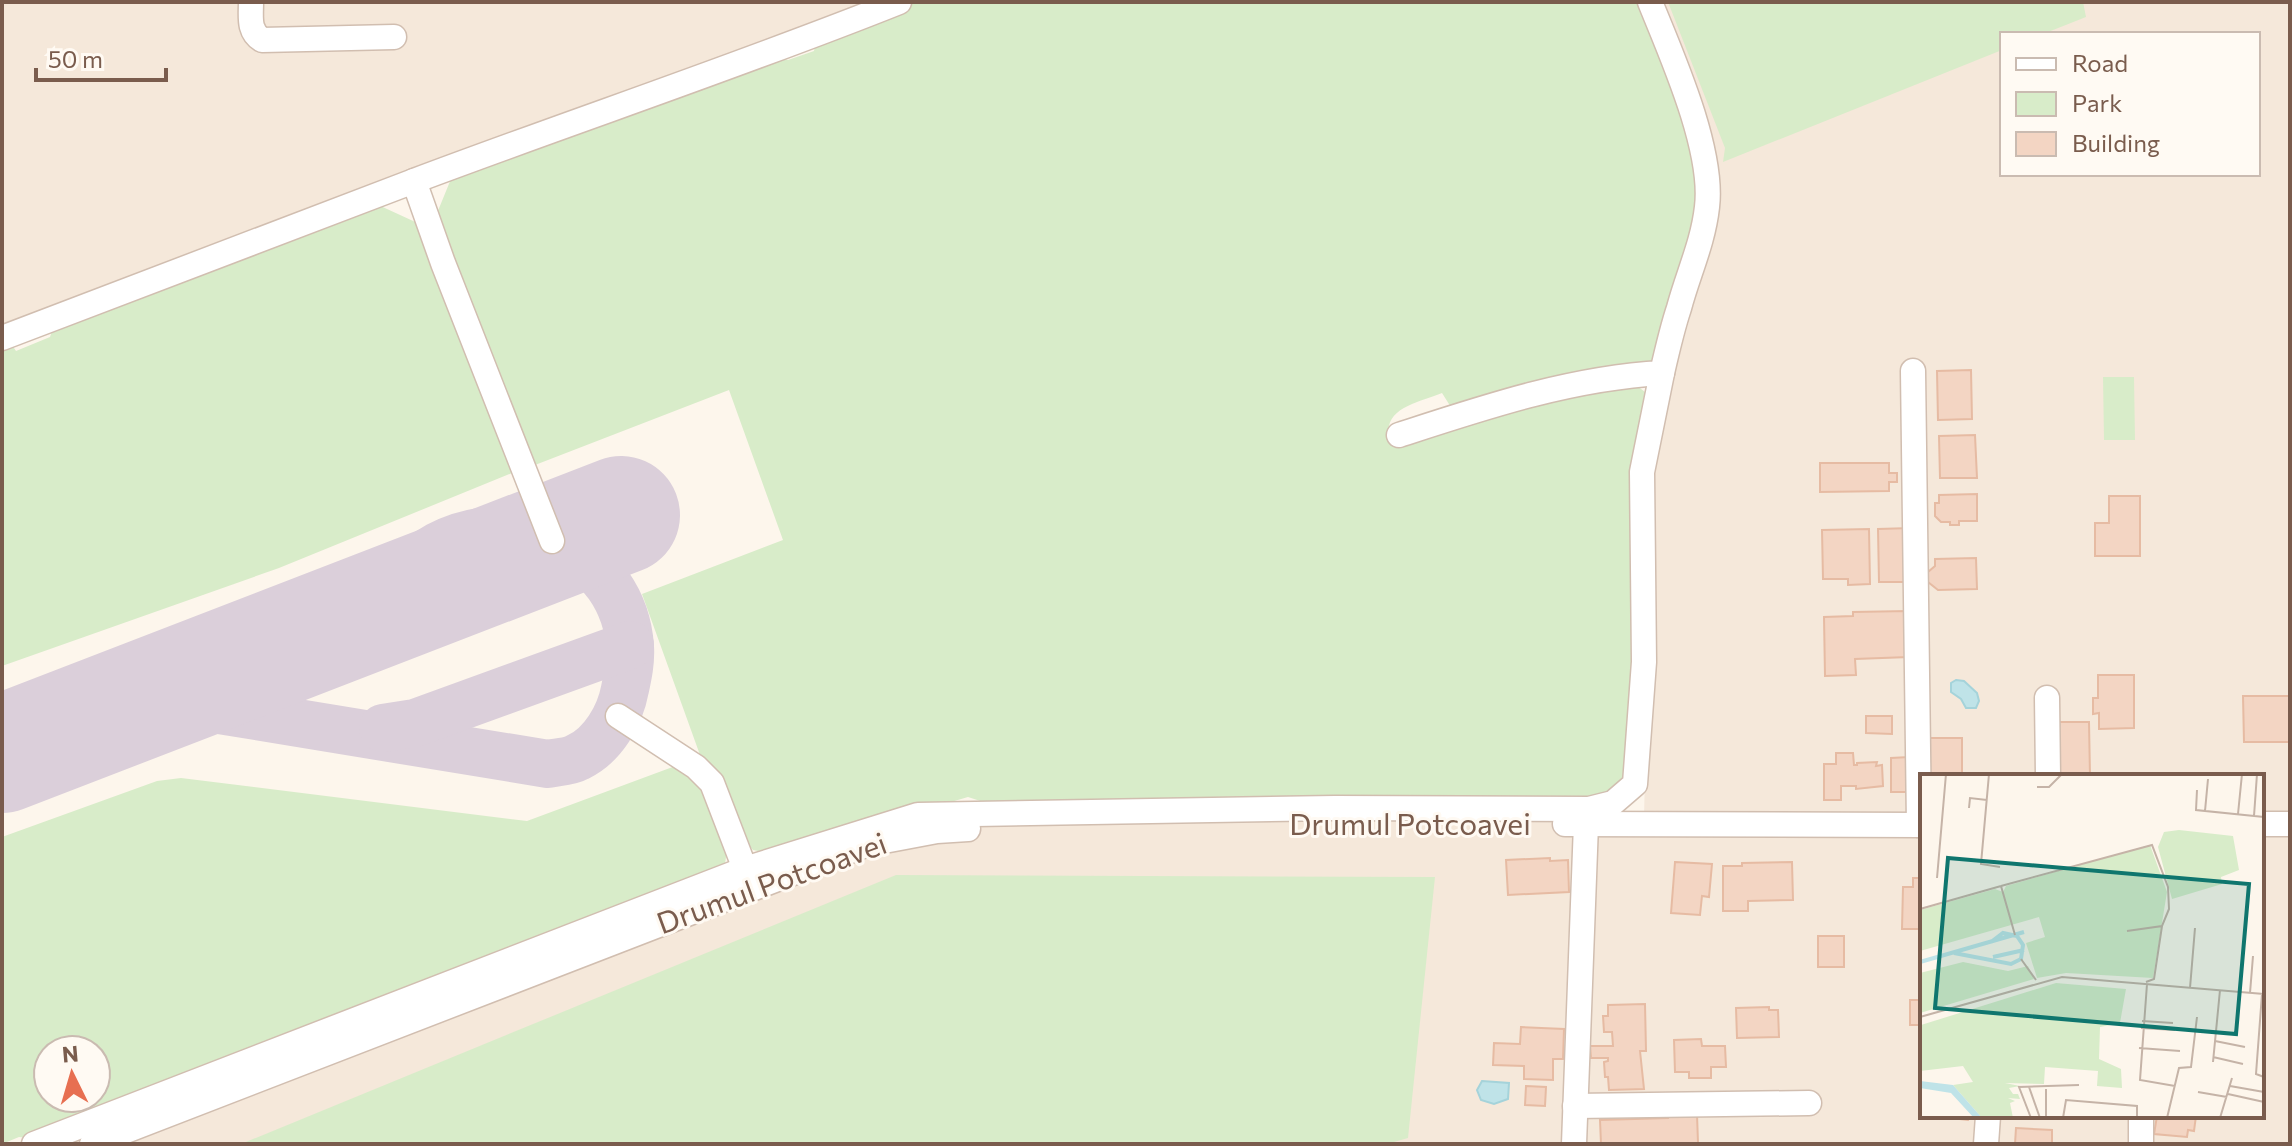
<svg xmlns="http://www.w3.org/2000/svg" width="2292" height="1146" viewBox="0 0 2292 1146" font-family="Commissioner,sans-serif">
  <rect width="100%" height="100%" fill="#fdf6ec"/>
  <g fill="#f5e8da" fill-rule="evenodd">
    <path d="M2,2H875L435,167L430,162L393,176L385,188L2,334Z"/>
    <path d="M1657,2H2290V1144H65L930,824L1644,816L1653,469L1671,387L1716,222ZM2002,34H2258V174H2002ZM1922,776H2262V1116H1922Z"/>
  </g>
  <g fill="#d8ecc9" fill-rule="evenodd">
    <path d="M912,2H1639C1659,56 1698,140 1696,197C1694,251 1671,306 1657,358L1645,368L1454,412L1442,393C1421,402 1384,407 1389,436L1632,382L1645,392L1636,464L1632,774L1602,798L1008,810L968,797L773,854L753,850L738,834L700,755L642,594L783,540L729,390L535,465L433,223L453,174L778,57L788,60L814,51L816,40Z"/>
    <path d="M1668,2H2083L2086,17L2043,34H2002V50L1723,162L1725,148Z"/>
    <path d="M374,203L424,226L511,452L512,473L279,568L2,666V345L10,342L16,351L50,337L53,328Z"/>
    <path d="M2103,377H2134L2135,440H2104Z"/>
    <path d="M678,765L702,780L727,850L725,864L36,1139L19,1137L2,1144V837L157,781L181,778L527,821ZM48,1050H96V1098H48Z"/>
    <path d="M896,875L1435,877L1408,1138L1387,1144H241Z"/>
  </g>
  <g fill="#bfe3e8" stroke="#a5d3da" stroke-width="2">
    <path d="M1956,680L1964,681L1977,693L1979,701L1976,708H1966L1961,699L1951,692V683Z"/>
    <path d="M1482,1081L1509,1083L1508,1099L1494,1104L1481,1100L1477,1090Z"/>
  </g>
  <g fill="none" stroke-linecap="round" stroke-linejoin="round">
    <g stroke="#dbcfda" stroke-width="48">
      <path d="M106,714L152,708H207L548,764C558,762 569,762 578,757C603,745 620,716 625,689C628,675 631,661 630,647C624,553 518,503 438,546C412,560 395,584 380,608"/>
      <path d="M383,728L415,723L630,645"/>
    </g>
    <path stroke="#dbcfda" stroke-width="118" d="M2,754L621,515"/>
  </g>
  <g fill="#f3d5c3" stroke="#e6bba3" stroke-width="2">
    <path d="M1971,370L1972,419L1938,420L1937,371Z"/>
    <path d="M1975,435L1977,478H1940L1939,436Z"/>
    <path d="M1820,463H1889V473H1897V482H1889V491L1820,492Z"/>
    <path d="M1977,494V521H1959V525H1950V522H1941L1935,516V503H1939V495Z"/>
    <path d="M2109,496H2140V556H2095V523H2109Z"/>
    <path d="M1911,528L1912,582H1879L1878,529Z"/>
    <path d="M1869,529L1870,584L1848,585V579H1823L1822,530Z"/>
    <path d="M1976,558L1977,589L1938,590L1928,582V572L1935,566V559Z"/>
    <path d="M1908,611L1909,657L1855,659L1856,675L1825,676L1824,617L1853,616V612Z"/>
    <path d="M2098,675H2134V728L2099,729V713L2093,714V698H2098Z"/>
    <path d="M2243,696H2289L2290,742H2244Z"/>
    <path d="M1866,716H1892V734L1866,733Z"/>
    <path d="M2055,722H2089L2090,776H2055Z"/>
    <path d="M1928,738H1962V776H1929Z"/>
    <path d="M1836,753H1853L1854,765H1857V763L1877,762L1876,766L1882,765L1883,786L1856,789V786H1841V800H1824V764H1836Z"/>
    <path d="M1909,757V792H1891V758Z"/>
    <path d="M1550,858V861L1568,860L1569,892L1508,895L1506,860Z"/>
    <path d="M1675,862L1712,864L1709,897L1702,896L1700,915L1671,913Z"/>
    <path d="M1792,862L1793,900L1748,901V911H1723V866H1742V863Z"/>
    <path d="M1913,878H1922V929H1902L1903,887H1913Z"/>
    <rect x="1818" y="936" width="26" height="31"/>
    <rect x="1910" y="1000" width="12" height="25"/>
    <path d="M1645,1004L1646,1051H1640L1644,1089L1609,1090L1608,1077H1605L1604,1062L1608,1061V1058H1591L1590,1046H1613L1612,1032H1604L1603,1016H1608V1005Z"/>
    <path d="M1769,1007V1010H1778L1779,1037L1737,1038L1736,1008Z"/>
    <path d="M1521,1027L1564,1029L1563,1059H1553V1080L1524,1079V1066L1493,1065L1494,1043L1520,1044Z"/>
    <path d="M1701,1039L1702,1046H1725L1726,1067H1711V1078H1689V1072H1675L1674,1040Z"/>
    <path d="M1526,1086L1546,1087L1545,1106L1525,1105Z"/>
    <path d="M1697,1114L1698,1143L1601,1144L1600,1120L1668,1118V1115Z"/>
    <path d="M1931,1116H1969L1968,1120Z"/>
    <path d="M2157,1116H2196L2194,1131L2188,1130L2187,1137L2154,1134Z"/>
    <path d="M2016,1128L2052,1130V1143L2058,1144H2015Z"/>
  </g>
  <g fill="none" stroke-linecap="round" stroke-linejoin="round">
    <defs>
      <g id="minor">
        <path d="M251,2C251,17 248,31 262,40L394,37"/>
        <path d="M414,181C576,120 739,66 899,2"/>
        <path d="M2,338L414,181L443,263L552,541"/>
        <path d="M1913,371L1919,825"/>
        <path d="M1399,435C1485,407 1571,378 1662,373C1667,351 1672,329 1679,308C1688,274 1703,243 1707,207C1714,150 1672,56 1650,2"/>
        <path d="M2047,698L2048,776"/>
        <path d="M618,716L696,767L712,783L745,869"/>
        <path d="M1565,824L1922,825"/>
        <path d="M2262,824H2290"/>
        <path d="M1575,1106L1809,1103"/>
        <path d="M34,1144L745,869L918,815L1335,808L1589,809L1613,803L1635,784L1644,662L1642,472L1662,373"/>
        <path d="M92,1144L868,844L937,831L968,829"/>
        <path d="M1574,1144L1586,824"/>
        <path d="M1986,1144L1988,1116"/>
        <path d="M2141,1144V1116"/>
      </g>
    </defs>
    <use href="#minor" stroke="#d1beb0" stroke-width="27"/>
    <use href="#minor" stroke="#fff" stroke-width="24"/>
  </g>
  <g text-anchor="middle" stroke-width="6" stroke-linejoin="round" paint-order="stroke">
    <g font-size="30" fill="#7a5c4d" stroke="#fffaf3">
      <text x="1410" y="835">Drumul Potcoavei</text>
      <text transform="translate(772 884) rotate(-20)" y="10">Drumul Potcoavei</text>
    </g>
  </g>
  <g transform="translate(1920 774)">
    <rect width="344" height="344" fill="#fdf6ec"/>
    <path d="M259,56L313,62L319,96L301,103L302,110L252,125L238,73L244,58ZM230,71L247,118L233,204L146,199L117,204L106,169L125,163L119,143L0,177V136L75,115L83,118L86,112ZM43,188L88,197L108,192L114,205L0,239V199ZM136,209L206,215L200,249L180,253L179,285L201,295L202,314L177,312L178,297L125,293L124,310L85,309L100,312L89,314L93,320H98L100,325L88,324L95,327L90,329L93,344H62L33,311L53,308L43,292L0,297L1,251Z" fill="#d8ecc9"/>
    <path d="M0,307L33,311L62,344H54L31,319L0,314Z" fill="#bfe3e8"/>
    <path fill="none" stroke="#bfe3e8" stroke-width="4" d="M34,179L91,190L101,185L103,171L97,162L83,159L71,168M73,183L104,176M0,188L104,158"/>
    <path fill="none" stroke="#c5b3a7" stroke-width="2" d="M69,0L61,90L80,93M117,13H129L142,0M277,16L276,36L344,43M49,34L50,24L67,26M285,37L288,5M318,40L322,0M334,42L337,0M17,104L26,0M81,112L232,71L248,113L249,135L242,152L207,157M0,135L81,112L95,161M101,185L116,206M226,208L234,205L242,152M227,210L220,306L255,312M270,214L275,154M330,219L333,182M342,220L336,300L344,303M0,243L142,203L344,220M222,247L253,249M221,254L255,256M295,267L325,273M219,274L260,277M293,283L323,290M293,288L300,216M310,312L344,318M109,313L120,344M278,318L307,323M308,320L344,328M111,344L99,313L159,311M126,344V315M143,344L146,326L217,332V344M247,344L259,294L271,293L277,243M300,344L312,304"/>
    <path fill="#0f766e" fill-opacity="0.15" stroke="#0f766e" stroke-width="4" d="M28,84L329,110L316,260L15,234Z"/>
    <rect width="344" height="344" fill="none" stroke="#7a5c4d" stroke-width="4"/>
  </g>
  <rect width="2292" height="1146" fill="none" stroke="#7a5c4d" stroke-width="8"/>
  <rect x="2000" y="32" width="260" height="144" fill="#fffaf3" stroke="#cabbb1" stroke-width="2"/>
  <rect x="2016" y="58" width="40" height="12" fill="#ffffff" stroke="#cabbb1" stroke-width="2"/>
  <text x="2072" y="72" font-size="24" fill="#7a5c4d">Road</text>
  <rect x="2016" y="92" width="40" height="24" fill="#d8ecc9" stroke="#cabbb1" stroke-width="2"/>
  <text x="2072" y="112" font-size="24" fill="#7a5c4d">Park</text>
  <rect x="2016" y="132" width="40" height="24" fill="#f3d5c3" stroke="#cabbb1" stroke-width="2"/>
  <text x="2072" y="152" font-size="24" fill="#7a5c4d">Building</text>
  <g transform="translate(72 1074) rotate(355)"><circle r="38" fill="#fffaf3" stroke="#cabbb1" stroke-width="2"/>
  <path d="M0-6L14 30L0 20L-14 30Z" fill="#e76f51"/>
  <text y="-12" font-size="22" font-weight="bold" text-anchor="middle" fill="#7a5c4d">N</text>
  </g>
  <path d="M36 68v12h130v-12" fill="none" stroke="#7a5c4d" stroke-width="4"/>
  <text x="48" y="68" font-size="24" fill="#7a5c4d" stroke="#fffaf3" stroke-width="6" paint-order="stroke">50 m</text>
</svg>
